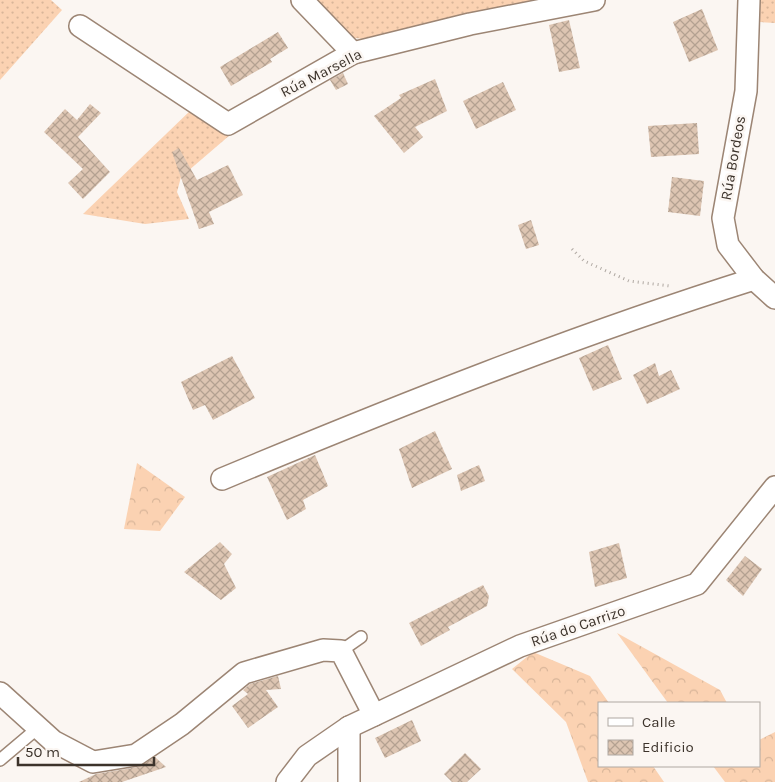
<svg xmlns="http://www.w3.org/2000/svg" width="775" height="782" viewBox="0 0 775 782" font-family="Karla,sans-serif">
  <defs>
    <pattern id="grass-dots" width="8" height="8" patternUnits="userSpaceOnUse" patternTransform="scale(1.25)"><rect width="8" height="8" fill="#fbd2b2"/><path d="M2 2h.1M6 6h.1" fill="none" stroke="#d8b599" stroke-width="1.8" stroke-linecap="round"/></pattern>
    <pattern id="forest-crowns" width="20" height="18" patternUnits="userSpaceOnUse" patternTransform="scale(1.25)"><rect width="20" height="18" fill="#fbd2b2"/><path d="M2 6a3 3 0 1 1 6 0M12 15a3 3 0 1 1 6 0" fill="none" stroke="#d8b599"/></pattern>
    <pattern id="building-cross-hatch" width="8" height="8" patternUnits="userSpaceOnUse" patternTransform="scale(1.25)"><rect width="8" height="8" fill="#ddc5b2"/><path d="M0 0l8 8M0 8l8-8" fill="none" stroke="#b4a191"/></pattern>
  </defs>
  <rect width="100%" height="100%" fill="#fbf6f2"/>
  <g fill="url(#grass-dots)">
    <path d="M0,0H51L62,10L0,80Z"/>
    <path d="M313,0H540L541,2L363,39L347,37Z"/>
    <path d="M760,0H775V23L760,22Z"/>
    <path d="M192,109L230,135L181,177L177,192L189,219L145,224L83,214Z"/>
  </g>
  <g fill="url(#forest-crowns)">
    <path d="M137,463L185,497L160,531L124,529Z"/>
    <path d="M617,633L720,690L727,703H668Z"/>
    <path d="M533,652L590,676L609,703H599V766H653L664,782H588L566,722L512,669Z"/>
    <path d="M775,732V782H725L713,766H759V740Z"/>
  </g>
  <g fill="url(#building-cross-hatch)">
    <path d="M702,9L718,50L689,62L673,22Z"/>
    <path d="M569,20L580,68L559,72L549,25Z"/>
    <path d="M278,32L288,48L270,59L272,62L231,86L220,67Z"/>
    <path d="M343,73L348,84L336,90L330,80Z"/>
    <path d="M435,79L447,111L415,127L423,137L404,153L374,116L401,98L399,95Z"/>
    <path d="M503,82L516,110L476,129L463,101Z"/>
    <path d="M90,104L101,113L78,137L110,172L83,199L68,183L83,169L44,132L65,109L77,120Z"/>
    <path d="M697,123L699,154L651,157L648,126Z"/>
    <path d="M179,148L197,180L228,165L243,195L209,212L214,224L199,229L172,152Z"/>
    <path d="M672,177L704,181L700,216L668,212Z"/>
    <path d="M531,220L539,245L526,249L518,225Z"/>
    <path d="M608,345L622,379L593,391L579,358Z"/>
    <path d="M232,356L255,398L213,420L205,405L193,410L181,382Z"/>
    <path d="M655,363L659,376L671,370L680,389L647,404L633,375Z"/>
    <path d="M435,431L452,469L412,488L399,449Z"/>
    <path d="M315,455L328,486L303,500L306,509L287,520L267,477Z"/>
    <path d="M479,465L485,481L461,491L457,475Z"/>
    <path d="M220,542L232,554L224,564L236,588L221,600L184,572Z"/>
    <path d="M619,543L627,578L595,587L589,552Z"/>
    <path d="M745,556L762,569L743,596L726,580Z"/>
    <path d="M483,585L489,596L487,606L448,627L450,630L421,646L409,623Z"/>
    <path d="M278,676L281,689L266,690L278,707L248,728L232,706L248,694L243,690L250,684Z"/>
    <path d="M412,720L421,741L385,758L375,738Z"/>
    <path d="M465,753L481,769L467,782H452L444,774Z"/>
    <path d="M155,757L166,767L122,782H79L96,774L138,767Z"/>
  </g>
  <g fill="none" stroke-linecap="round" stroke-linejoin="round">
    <defs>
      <g id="lane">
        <path d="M341,651L361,637"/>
        <path d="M0,760L39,727"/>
      </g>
      <g id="street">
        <path d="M302,0L353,53"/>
        <path d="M749,0L746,91L723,218L728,245L754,279L775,298"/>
        <path d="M80,26L228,124L353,53L470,24L594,0"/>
        <path d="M222,479C397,406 573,336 754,279"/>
        <path d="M0,693L53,741L93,762L136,755L182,724L244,673L323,650L341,651L374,715"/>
        <path d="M287,782L307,756L349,727L520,646L697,584L775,487"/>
        <path d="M349,782V727"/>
      </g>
    </defs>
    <use href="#lane" stroke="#9c8574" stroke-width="14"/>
    <use href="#street" stroke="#9c8574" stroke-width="24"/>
    <path stroke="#afa8a2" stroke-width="3" stroke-dasharray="1 4" stroke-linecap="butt" d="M572,249L584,261L629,281L670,286"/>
    <use href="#lane" stroke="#fff" stroke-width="11"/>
    <use href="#street" stroke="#fff" stroke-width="21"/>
  </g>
  <g text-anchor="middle" stroke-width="5" stroke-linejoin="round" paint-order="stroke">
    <g font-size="15" fill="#3c332b" stroke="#fbf6f2">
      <text transform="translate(321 73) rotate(-27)" y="5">Rúa Marsella</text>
      <text transform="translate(733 158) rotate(-80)" y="5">Rúa Bordeos</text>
      <text transform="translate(578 626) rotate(-19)" y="5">Rúa do Carrizo</text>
    </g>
  </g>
  <rect x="598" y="702" width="162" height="65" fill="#fbf6f2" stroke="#afa8a2"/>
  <rect x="608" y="718" width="25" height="8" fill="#ffffff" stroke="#afa8a2"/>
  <text x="642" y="727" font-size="15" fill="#3c332b">Calle</text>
  <rect x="608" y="740" width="25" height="15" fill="url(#building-cross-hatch)" stroke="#afa8a2"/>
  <text x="642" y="752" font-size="15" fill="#3c332b">Edificio</text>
  <path d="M18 757v8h136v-8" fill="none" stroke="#3c332b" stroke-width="2.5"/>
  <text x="25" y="757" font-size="15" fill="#3c332b" stroke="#fbf6f2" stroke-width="4" paint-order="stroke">50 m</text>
</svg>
